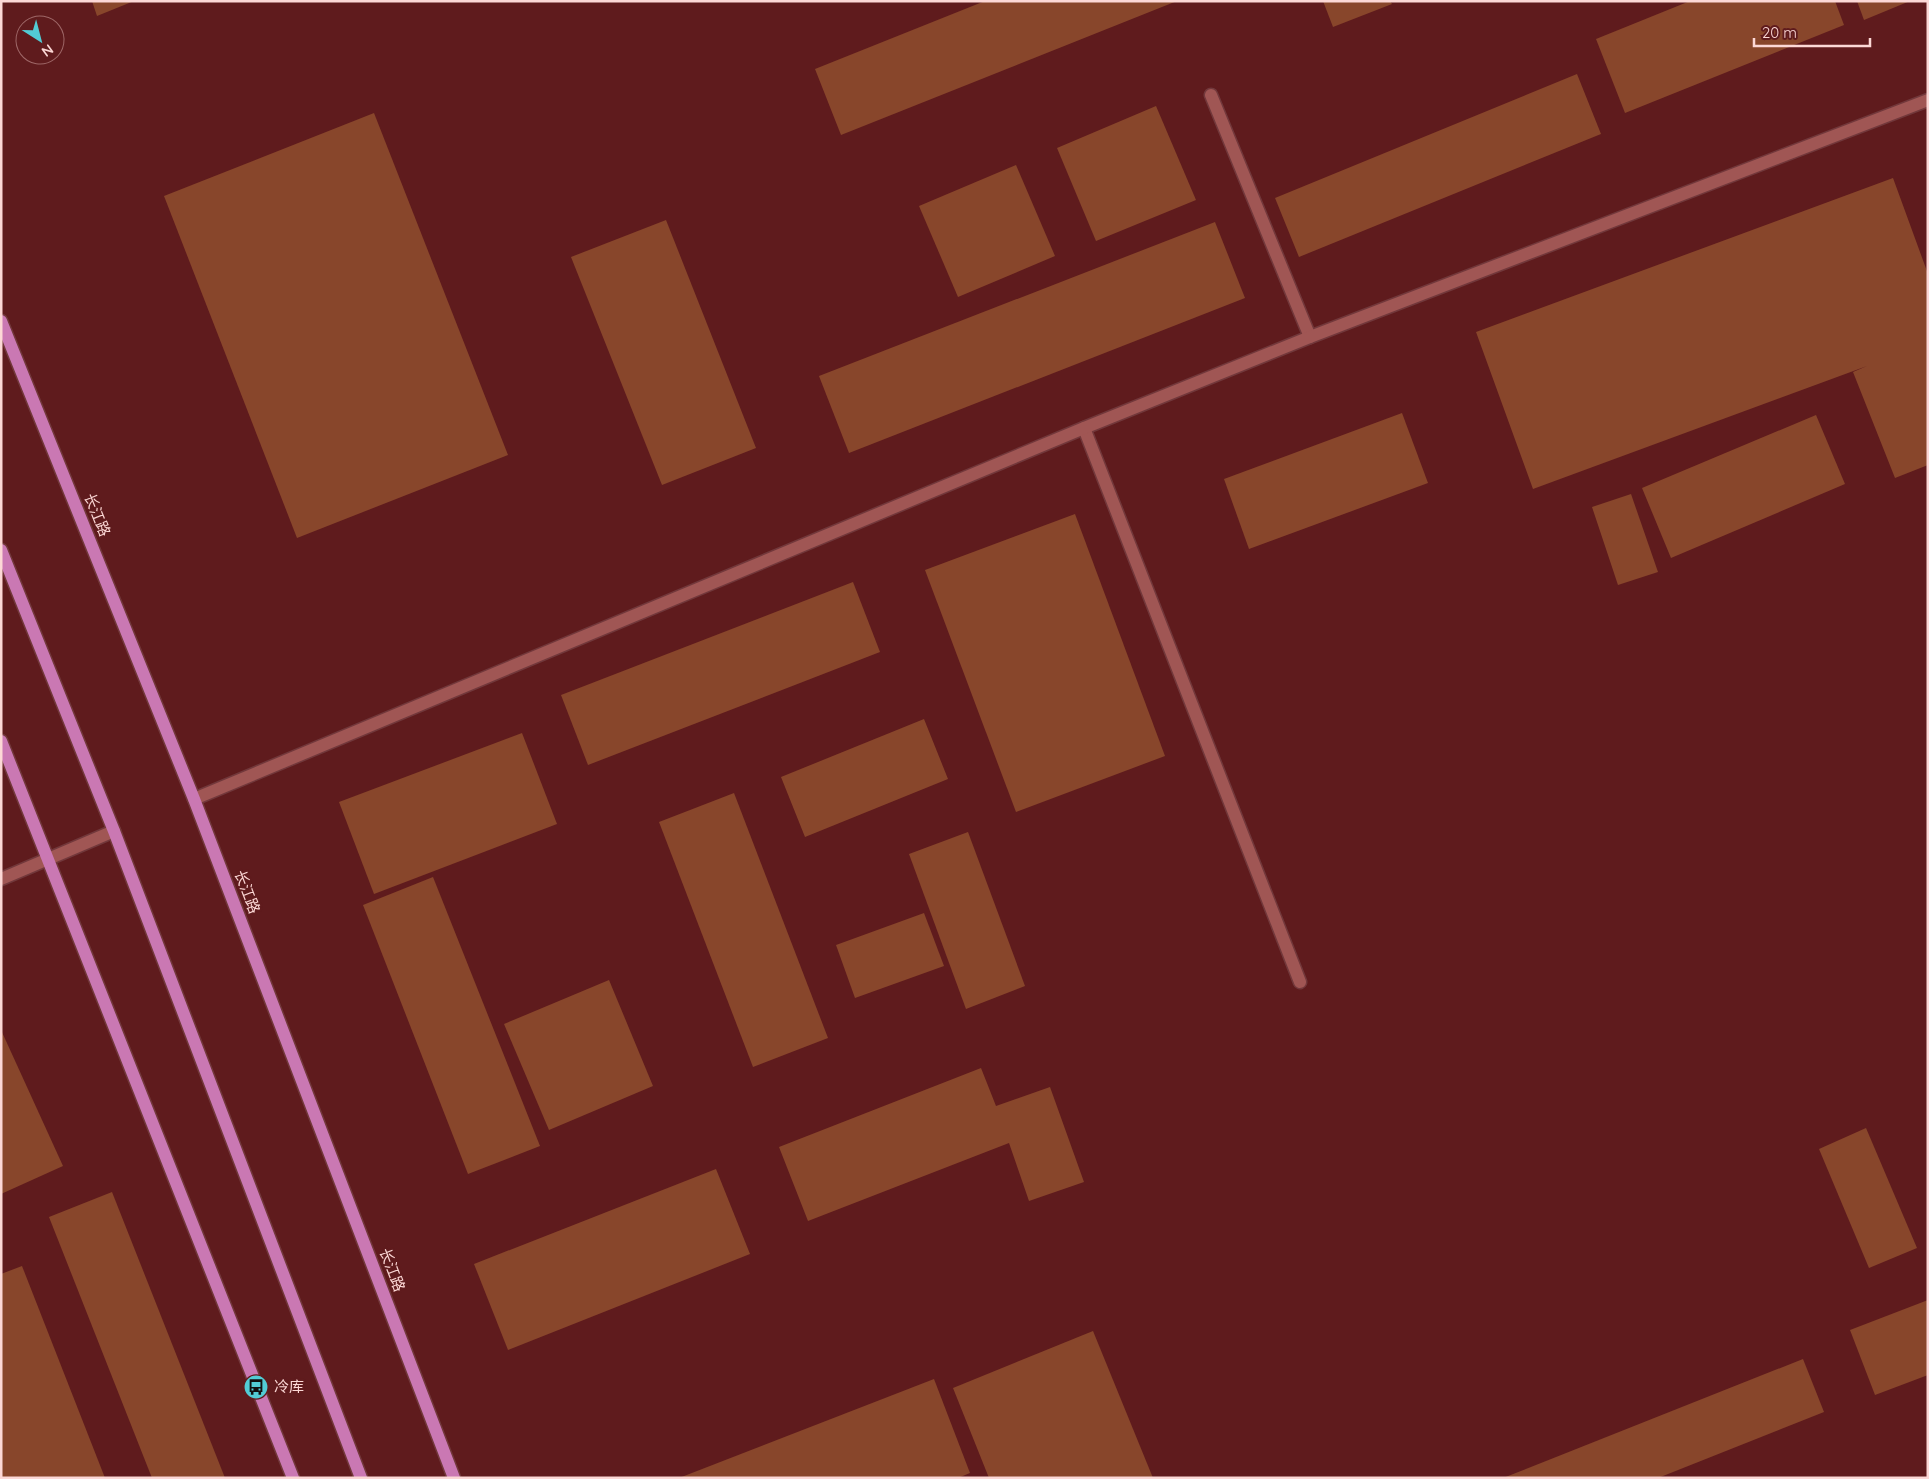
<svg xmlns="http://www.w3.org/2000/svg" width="1929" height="1479" viewBox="0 0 1929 1479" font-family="Quicksand,'Noto Sans SC',sans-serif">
  <rect width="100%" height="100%" fill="#5f1b1d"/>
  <g fill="#88462b">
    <path d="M92,1H134L97,16Z"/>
    <path d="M985,1H1177L841,135L815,69Z"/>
    <path d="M1323,1H1390L1392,4L1333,27Z"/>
    <path d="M1690,1H1835L1844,25L1625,113L1596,39Z"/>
    <path d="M1857,1H1910L1864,20Z"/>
    <path d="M1577,74L1601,134L1299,257L1275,198Z"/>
    <path d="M1156,106L1196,200L1096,241L1057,148Z"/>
    <path d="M374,113L508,455L297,538L164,196Z"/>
    <path d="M1016,165L1055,256L958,297L919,206Z"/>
    <path d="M1893,178L1928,274V465L1895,478L1853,372L1867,366L1533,489L1476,332Z"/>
    <path d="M666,220L756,448L662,485L571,257Z"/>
    <path d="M1215,222L1245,298L849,453L819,376Z"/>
    <path d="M1402,413L1428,483L1249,549L1224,479Z"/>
    <path d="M1816,415L1845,484L1671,558L1642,488Z"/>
    <path d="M1631,494L1658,572L1618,585L1592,507Z"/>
    <path d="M1075,514L1165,756L1016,812L925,570Z"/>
    <path d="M853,582L880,652L588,765L561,695Z"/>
    <path d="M924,719L948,779L805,837L781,777Z"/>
    <path d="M522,733L557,824L374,894L339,802Z"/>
    <path d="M734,793L828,1038L753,1067L659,822Z"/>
    <path d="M968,832L1025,986L966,1009L909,854Z"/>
    <path d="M433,877L540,1146L468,1174L363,905Z"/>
    <path d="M924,913L944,966L855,998L836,945Z"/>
    <path d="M609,980L653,1086L549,1130L504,1024Z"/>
    <path d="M1,1030L63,1166L1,1194Z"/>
    <path d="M981,1068L996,1106L1050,1087L1084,1182L1029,1201L1009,1143L808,1221L779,1147Z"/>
    <path d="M1866,1128L1917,1248L1869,1268L1819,1149Z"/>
    <path d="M716,1169L750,1254L508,1350L474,1264Z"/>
    <path d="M112,1192L225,1478H152L49,1217Z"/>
    <path d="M22,1266L105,1478H1V1274Z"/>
    <path d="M1928,1300V1375L1875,1395L1850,1330Z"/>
    <path d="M1093,1331L1153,1478H989L953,1388Z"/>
    <path d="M1803,1359L1824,1412L1658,1478H1503Z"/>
    <path d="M934,1379L970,1473L958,1478H679Z"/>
  </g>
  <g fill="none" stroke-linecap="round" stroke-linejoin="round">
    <defs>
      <g id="minor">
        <path d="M1211,95L1310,337"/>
        <path d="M1084,428L1300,982"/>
        <path d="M194,799L1084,428L1310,337L1928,100"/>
        <path d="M1,879L114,831"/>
      </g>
      <g id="major">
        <path d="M1,321L194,799L454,1478"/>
        <path d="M1,550L114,831L361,1478"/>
        <path d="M1,741L293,1478"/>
      </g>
    </defs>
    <use href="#minor" stroke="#72383b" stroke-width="15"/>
    <use href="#major" stroke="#72383b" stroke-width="15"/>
    <use href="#minor" stroke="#a05654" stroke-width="12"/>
    <use href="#major" stroke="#ca78b3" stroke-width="12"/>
  </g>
  <defs>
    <symbol id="bus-disc" viewBox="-11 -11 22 22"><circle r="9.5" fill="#52ccd5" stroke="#5f1b1d"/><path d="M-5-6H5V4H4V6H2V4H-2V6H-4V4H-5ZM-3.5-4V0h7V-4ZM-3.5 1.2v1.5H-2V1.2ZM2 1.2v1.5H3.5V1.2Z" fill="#111"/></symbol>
  </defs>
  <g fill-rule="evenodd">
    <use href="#bus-disc" x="242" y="1373" width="28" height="28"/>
  </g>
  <g text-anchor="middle" stroke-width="4.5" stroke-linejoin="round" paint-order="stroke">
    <g font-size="15" fill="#fcd8d6" stroke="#5f1b1d">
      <text transform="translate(97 515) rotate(68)" y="5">长江路</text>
      <text transform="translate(247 892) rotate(69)" y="5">长江路</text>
      <text transform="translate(392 1270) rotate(69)" y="5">长江路</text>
    </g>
    <g font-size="15" fill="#fcd8d6" stroke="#5f1b1d" text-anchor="start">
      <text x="274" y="1392">冷库</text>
    </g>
  </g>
  <rect width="1929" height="1479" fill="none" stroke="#fcd8d6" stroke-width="5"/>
  <g transform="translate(40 40) rotate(144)"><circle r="24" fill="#5f1b1d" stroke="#9e6767"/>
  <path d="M0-4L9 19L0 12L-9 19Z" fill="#52ccd5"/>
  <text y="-8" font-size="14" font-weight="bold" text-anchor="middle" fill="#fcd8d6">N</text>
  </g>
  <path d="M1754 38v8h116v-8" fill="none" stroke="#fcd8d6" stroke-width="2.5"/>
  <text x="1762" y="38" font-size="15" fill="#fcd8d6" stroke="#5f1b1d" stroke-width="4" paint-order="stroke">20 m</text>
</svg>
